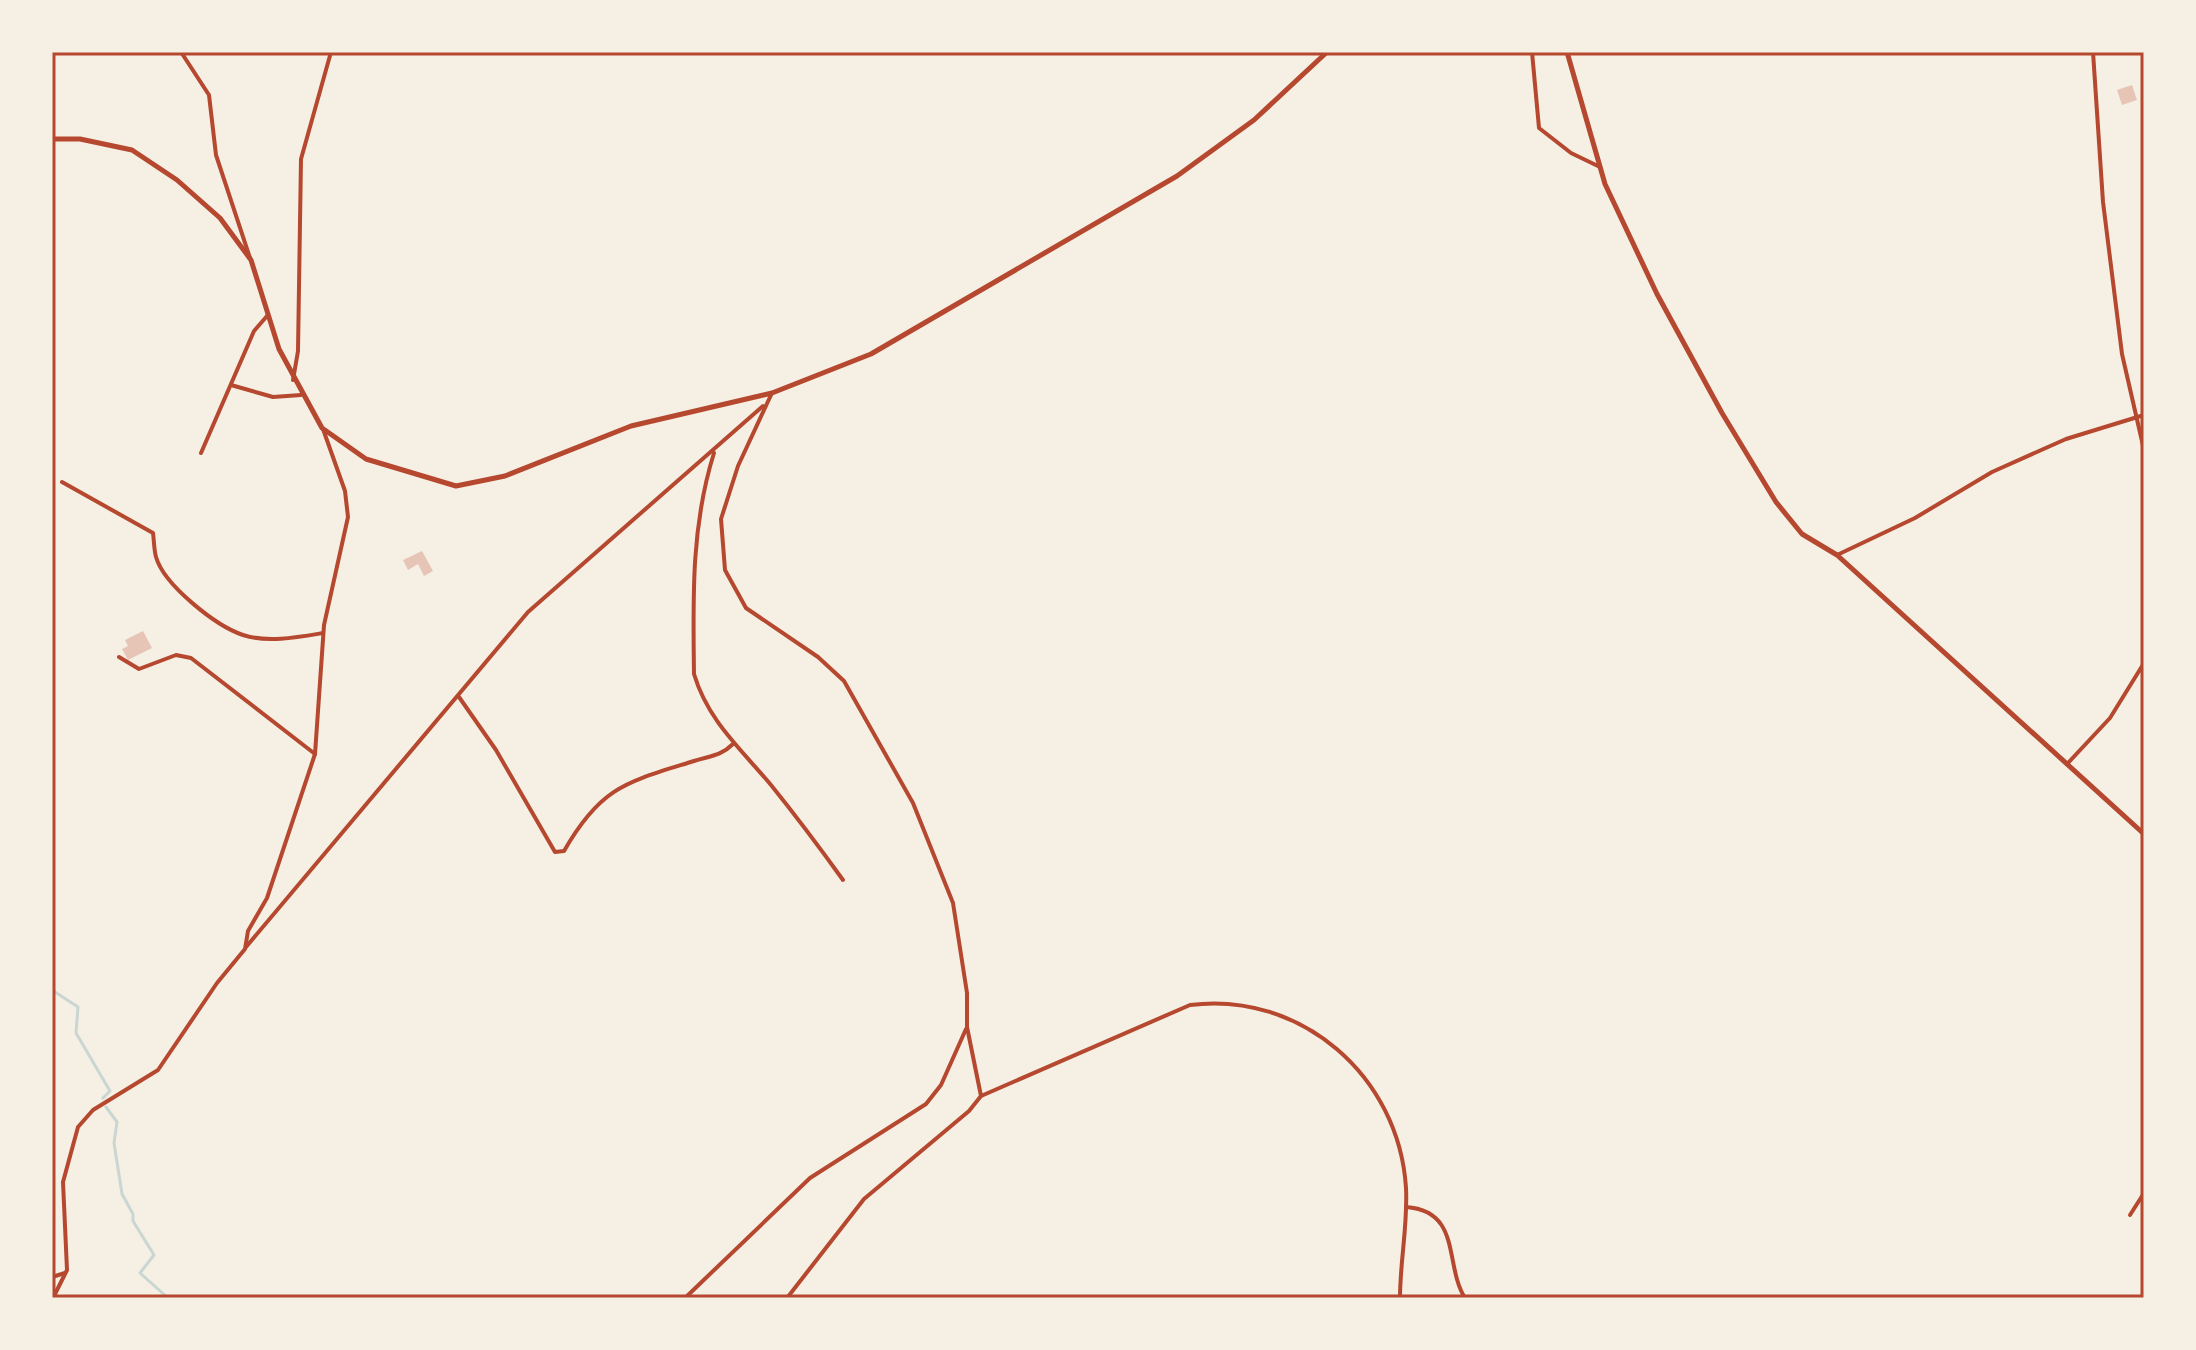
<svg xmlns="http://www.w3.org/2000/svg" width="2196" height="1350" viewBox="0 0 2196 1350" font-family="'DM Sans',sans-serif">
  <rect width="100%" height="100%" fill="#f6efe4"/>
  <g fill="none" stroke-linecap="round" stroke-linejoin="round">
    <g stroke="#c9d6d2" stroke-width="3">
      <path d="M52,990L78,1007L76,1033L110,1091L103,1098"/>
      <path d="M106,1107L117,1122L114,1143L122,1194L133,1214V1221L154,1255L140,1273L168,1298"/>
    </g>
  </g>
  <g fill="#e6c5b7">
    <path d="M2132,85L2137,100L2122,105L2117,90Z"/>
    <path d="M422,551L433,571L424,576L418,564L408,570L403,560Z"/>
    <path d="M143,631L152,648L128,660L122,649L128,646L125,640Z"/>
  </g>
  <g fill="none" stroke-linecap="round" stroke-linejoin="round">
    <g stroke="#b5482f" stroke-width="4">
      <path d="M138,52H156"/>
      <path d="M181,52L209,95L216,155L250,258"/>
      <path d="M1532,52L1539,128L1571,153L1600,167"/>
      <path d="M2093,52L2103,202L2122,354L2144,450"/>
      <path d="M293,380L298,351L301,159L331,52"/>
      <path d="M231,385L273,397L301,395"/>
      <path d="M771,395L738,466L721,519L725,570L746,608L818,657L844,681L913,803L953,903L967,993V1027L981,1096L1190,1005C1301,991 1399,1076 1406,1188C1408,1224 1400,1261 1400,1298"/>
      <path d="M201,453L254,331L267,316"/>
      <path d="M714,453C691,526 693,599 694,674C708,721 741,749 771,785C796,816 820,848 843,880"/>
      <path d="M62,482L153,533C154,540 154,550 156,557C164,585 216,626 243,635C267,643 299,637 323,633"/>
      <path d="M1837,555L1915,518L1992,472L2066,439L2144,415"/>
      <path d="M119,657L139,669L176,655L191,658L315,754"/>
      <path d="M459,697L496,750L555,852L564,851C601,786 627,782 694,761C710,756 721,756 733,744"/>
      <path d="M2067,764L2110,718L2144,663"/>
      <path d="M246,947L528,612L763,406"/>
      <path d="M1406,1207C1462,1211 1444,1265 1465,1298"/>
      <path d="M2130,1215L2144,1193"/>
      <path d="M52,1277L65,1273"/>
      <path d="M53,1298L67,1270L63,1182L78,1127L93,1110L158,1070L217,983L245,949L248,931L267,898L315,754L324,625L348,517L345,491L323,429"/>
      <path d="M685,1298L810,1178L926,1104L941,1085L966,1029"/>
      <path d="M787,1298L864,1199L969,1111L981,1096"/>
    </g>
    <path stroke="#b5482f" stroke-width="5" d="M1567,52L1605,184L1657,294L1722,413L1776,502L1802,534L1837,555L2144,834"/>
    <path stroke="#b5482f" stroke-width="5" d="M52,139H80L132,150L177,180L220,218L251,260L279,349L322,428L366,459L456,486L505,476L631,426L772,393L871,354L1177,176L1254,120L1327,52"/>
  </g>
  <rect width="2196" height="1350" fill="none" stroke="#f6efe4" stroke-width="108"/>
  <rect x="54" y="54" width="2088" height="1242" fill="none" stroke="#b5482f" stroke-width="3"/>
</svg>
